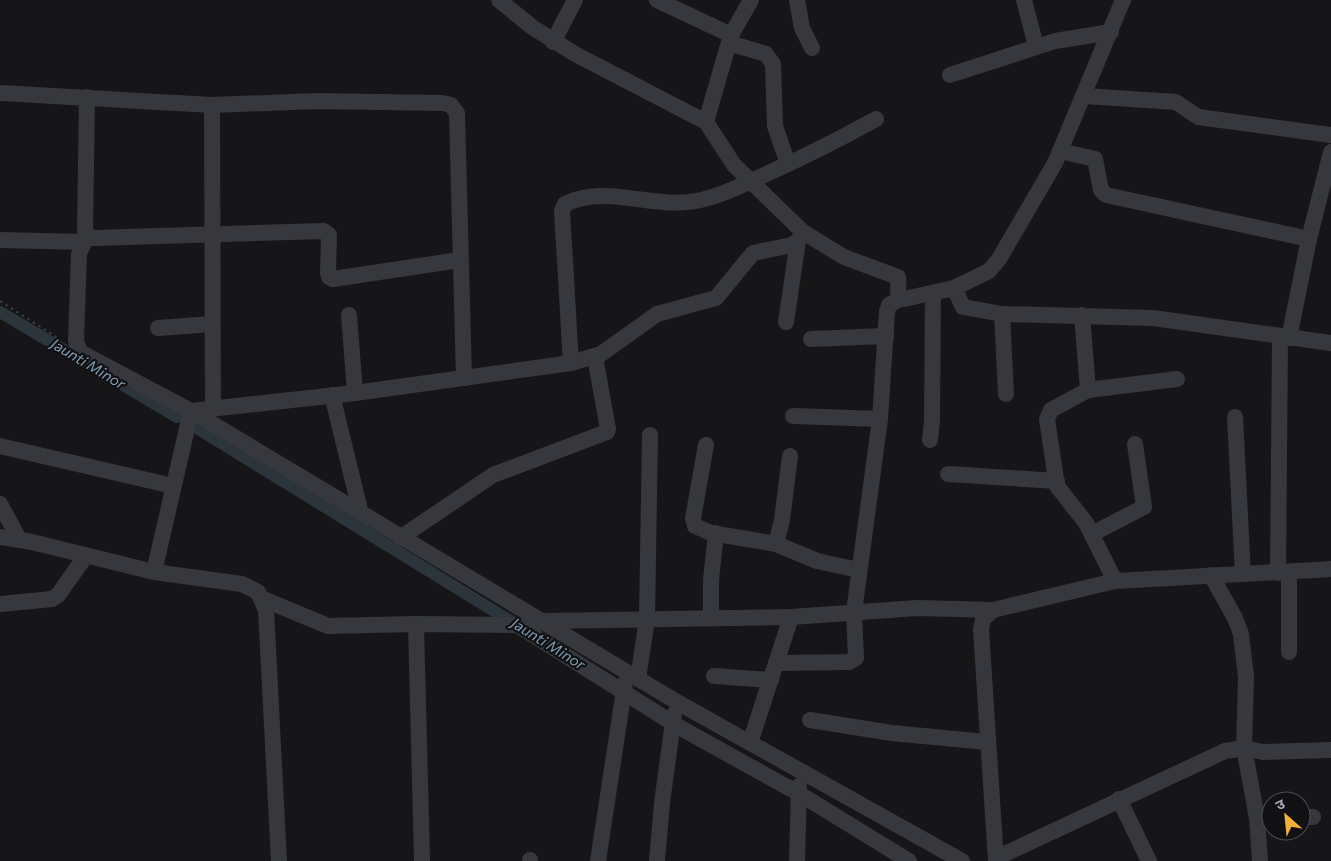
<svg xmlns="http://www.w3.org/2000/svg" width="1331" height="861" viewBox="0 0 1331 861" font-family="Commissioner,'Noto Sans Devanagari',sans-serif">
  <rect width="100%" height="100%" fill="#161618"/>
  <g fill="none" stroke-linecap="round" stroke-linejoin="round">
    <g stroke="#2c353c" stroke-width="12">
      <path d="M0,312L177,417"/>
      <path d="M195,427L517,625"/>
    </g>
    <path stroke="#3d3f44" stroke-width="2" stroke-dasharray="2.5 4" stroke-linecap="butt" d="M0,301L61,340"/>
    <g stroke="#37383d" stroke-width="16">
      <path d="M499,0L532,27L575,54L706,122L734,165L803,232L844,257L898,277C900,285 894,295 904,299L954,288L963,307L1002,314L1153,318L1331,343"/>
      <path d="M657,0L731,35"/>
      <path d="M797,0L802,28L812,48"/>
      <path d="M1024,0L1036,46"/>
      <path d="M553,42L575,0"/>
      <path d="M729,43L766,54L773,64L775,126L788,164"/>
      <path d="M950,75L1055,41L1111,32"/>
      <path d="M0,93L212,105L317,101L443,103L451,105L457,113L464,378"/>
      <path d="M1084,96L1176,102L1198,117L1331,135"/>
      <path d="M87,97L85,230L87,235L93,238L324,231L329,235L328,273L329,277L333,279L459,260"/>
      <path d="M212,105L213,409"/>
      <path d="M706,122L731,35L751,0"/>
      <path d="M1060,151L1095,159L1101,190L1106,195L1309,239"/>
      <path d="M87,235L79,254L76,341L80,352L191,411L677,702L962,861"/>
      <path d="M0,240L83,242"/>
      <path d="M954,288L989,271L999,259L1055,163L1123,0"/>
      <path d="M1002,314L1006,394"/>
      <path d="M349,315L355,393"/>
      <path d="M1082,315L1088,390L1051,410L1047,419L1057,486L1086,523L1115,581"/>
      <path d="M786,322L798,241"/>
      <path d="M158,328L212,324"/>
      <path d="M1289,338L1309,239L1331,152"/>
      <path d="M811,339L886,336"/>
      <path d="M571,363L562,211L565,204C605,184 653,209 696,201C718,197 740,186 760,177C800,159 838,140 876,119"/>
      <path d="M1088,390L1177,379"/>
      <path d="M332,395L361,514"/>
      <path d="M191,411L355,393L571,363L601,354L657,314L716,298L753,253L792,245L798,241L803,232"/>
      <path d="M793,416L880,419"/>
      <path d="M1235,417L1243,574"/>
      <path d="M930,440L932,420L933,293"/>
      <path d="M706,445L693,518L695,526L711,533L776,544L817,561L859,570"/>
      <path d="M0,446L173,486"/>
      <path d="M948,474L1057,481"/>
      <path d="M0,504L19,539"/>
      <path d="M1092,534L1144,507L1135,444"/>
      <path d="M0,537L32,542L154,572L242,584L258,592L266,610L279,861"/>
      <path d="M400,538L493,475L607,432L608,429L595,357"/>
      <path d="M776,544L782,520L790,456"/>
      <path d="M154,572L191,411"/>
      <path d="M1278,573L1280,337"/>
      <path d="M1211,575L1235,618L1241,634L1246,677L1244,748L1257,818L1260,861"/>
      <path d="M263,599L328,626L416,624L517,625L545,621L791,617L917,608L993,610L1115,581L1331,569"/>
      <path d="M0,604L52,599L58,595L85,557"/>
      <path d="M993,610L983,619L981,629L996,861"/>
      <path d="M711,618V580L716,533"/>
      <path d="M416,624L422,861"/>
      <path d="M517,625L679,727L798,793L909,861"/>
      <path d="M1289,652V572"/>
      <path d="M776,663L849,662L856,658L854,612L880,419L887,312L889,305L901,298"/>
      <path d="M714,676L771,680"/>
      <path d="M638,679L647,619L650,435"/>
      <path d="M810,720L892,733L987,742"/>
      <path d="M750,743L791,617"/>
      <path d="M1119,799L1149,861"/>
      <path d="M1301,817H1313"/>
      <path d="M996,858L1225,751L1244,748L1263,752L1331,750"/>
      <path d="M530,860V861"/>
      <path d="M598,861L625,683"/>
      <path d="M657,861L662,803L674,714"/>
      <path d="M797,861L799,786"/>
    </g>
  </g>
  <g text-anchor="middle" stroke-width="4.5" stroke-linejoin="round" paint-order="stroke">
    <g font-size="15" font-style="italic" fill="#7f9bb3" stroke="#111113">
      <text transform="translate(88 364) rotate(31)" y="5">Jaunti Minor</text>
      <text transform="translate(548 644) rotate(32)" y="5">Jaunti Minor</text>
    </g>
  </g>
  <g transform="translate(1286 816) rotate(333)"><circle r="24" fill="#111113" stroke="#4d4f55"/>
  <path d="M0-4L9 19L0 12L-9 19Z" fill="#f2b134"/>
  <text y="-8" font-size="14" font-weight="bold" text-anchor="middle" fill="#a8adb8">उ</text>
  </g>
</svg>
